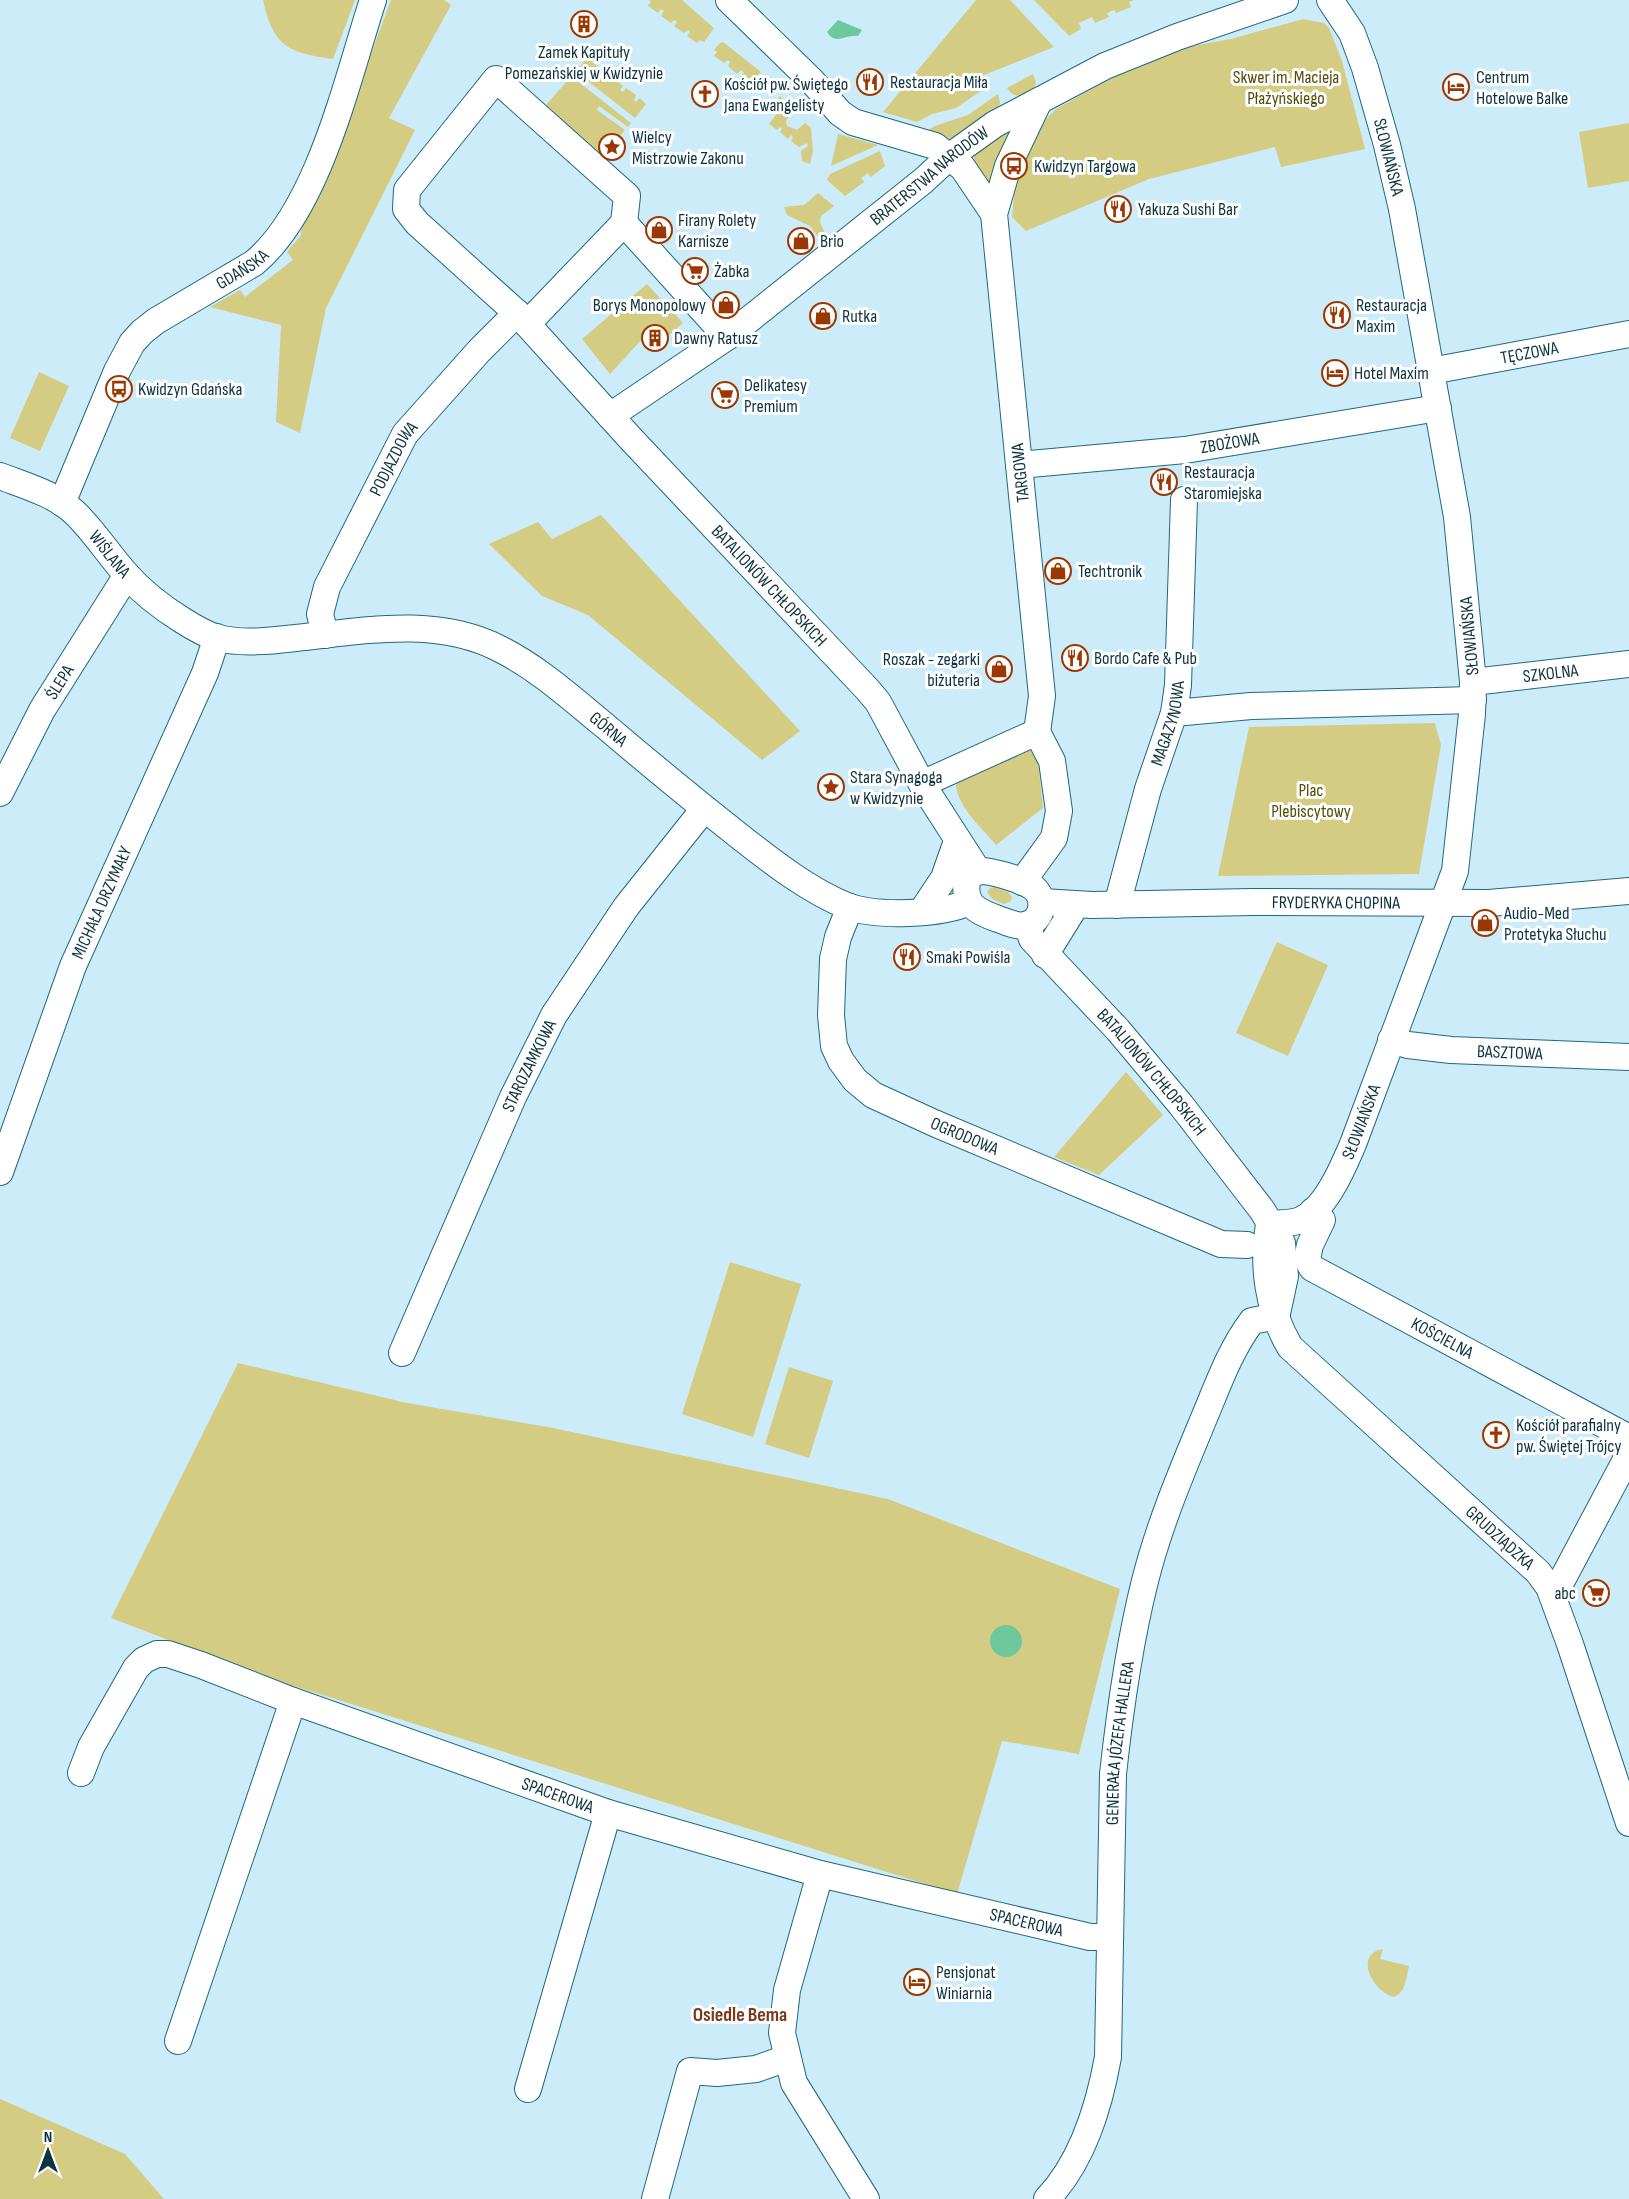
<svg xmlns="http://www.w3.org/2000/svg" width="1629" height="2199" viewBox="0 0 1629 2199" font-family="'Sofia Sans Condensed',sans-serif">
  <rect width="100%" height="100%" fill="#cbecf8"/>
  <g fill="#d5cc83">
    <path d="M263,0H355L333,59C289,53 273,47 263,0Z"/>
    <path d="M391,0H444L451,5L389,118L415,130L326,308L300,433L276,422L281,325L210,307L240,290L245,297L293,260L287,252L301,235L302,222L336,148Z"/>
    <path d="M649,0H682L714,28L704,42L700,40L697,43L687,36L690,32L688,30L684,33L674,26L677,22L674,20L671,23L661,16L664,11L661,9L658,13L648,6L651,2Z"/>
    <path d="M976,0H1010L1054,47L984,75L991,84L956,108L932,114L917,122L883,112Z"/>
    <path d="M1034,0H1135L1129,2L1131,7L1116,13L1114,10L1107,13L1109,17L1095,23L1092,17L1079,23L1081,29L1069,36Z"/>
    <path d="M1303,19L1324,23L1329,28L1342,61L1365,149L1281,167L1275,147L1149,179L1026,231L1012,217L1016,173L1043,122L1056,109L1119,74L1181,48L1231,39Z"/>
    <path d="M723,42L761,72L751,83L741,76L744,73L741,70L737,74L728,66L730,62L728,60L724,63L714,56L717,52L714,50L720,43Z"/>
    <path d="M587,58L597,66L594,71L597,72L601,68L610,76L607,80L610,82L613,78L623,86L620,90L623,92L626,88L636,95L634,100L636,102L640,98L646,104L635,118L580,75L576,71Z"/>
    <path d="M1033,74L1036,82L1034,89C1024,96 1015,100 1007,88Z"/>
    <path d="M570,78L575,81L576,80L631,123L628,127L599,106L597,110L625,130L601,159L546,105Z"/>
    <path d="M998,94L1000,103L997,111L957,138L946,139L923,133L935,126L968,115Z"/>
    <path d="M780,96L791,107V113L786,121L787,126L797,130L805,123L811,128L813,151L810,164L802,161L801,151L808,146L807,143L799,147L791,141L793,137L791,135L788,139L780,132L782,129L780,127L777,130L769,124L778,112L772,107Z"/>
    <path d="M1629,123V181L1588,188L1579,132Z"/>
    <path d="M1013,128L990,186C981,174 969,164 976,150Z"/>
    <path d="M838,134L878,145L831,166Z"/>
    <path d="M880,151L885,166L871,177L868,173L861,178L864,182L845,196L827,180L830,174Z"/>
    <path d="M818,193L834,206L821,216L820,222L825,233L819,238L810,226L787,215L784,207L804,205Z"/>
    <path d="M647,284L683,323L653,349L643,338L610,374L582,339Z"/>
    <path d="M39,372L69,386L40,451L10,438Z"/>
    <path d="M601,515L800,731L762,760L588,615L542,596L489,544L538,522L552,539Z"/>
    <path d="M1435,723L1441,745L1419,874L1218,876L1249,727Z"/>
    <path d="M1023,750L1037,751L1043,808L996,845C981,827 955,805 956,781Z"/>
    <path d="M995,887L1008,892L1012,897L1011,901L1004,904L992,899L987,892L990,888Z"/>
    <path d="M1277,942L1328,965L1288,1056L1236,1033Z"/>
    <path d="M1126,1072L1163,1115L1099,1175L1054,1157Z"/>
    <path d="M730,1262L801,1284L753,1437L682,1414Z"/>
    <path d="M238,1363L407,1403L548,1427L888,1499L1120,1589L1079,1754L1002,1741L957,1894L265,1677L111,1618Z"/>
    <path d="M789,1367L833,1381L809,1458L765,1444Z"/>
    <path d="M1383,1949L1380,1959L1409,1966C1406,1978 1406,1992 1394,1997C1373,1992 1353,1954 1383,1949Z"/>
    <path d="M0,2099L125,2154L164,2199H0Z"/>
  </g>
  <g fill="#6dc89c">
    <path d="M838,20L862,30L858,36C845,34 836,46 827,32Z"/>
    <circle cx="1006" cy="1641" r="16"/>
  </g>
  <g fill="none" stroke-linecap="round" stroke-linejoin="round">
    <defs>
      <g id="minor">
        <path d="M729,0L811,80L840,113L853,122L935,146L963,168L994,214"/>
        <path id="s1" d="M624,223L627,196L496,79L407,190L406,209L417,223L517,313L631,439L867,689L878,702L922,784L978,871"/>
        <path d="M624,223L727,337"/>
        <path d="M527,324L624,223"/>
        <path id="s2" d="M1431,371L1629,334"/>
        <path id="s3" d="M610,416L727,337L923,181L949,157L995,124L1105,66L1177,37L1285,0"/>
        <path id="s4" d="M1019,465L1185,450L1438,408"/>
        <path id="s5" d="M0,476C26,486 55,494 75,513C94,531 108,554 126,574C142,592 161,607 182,620C193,627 205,634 217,638C242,644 270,641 296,638C363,631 436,616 500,649C538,668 571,698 604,725C650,764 696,802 743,839C775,864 810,891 847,906C876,917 941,915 969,902"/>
        <path id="s6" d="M62,503L117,371L132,343L142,332L156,321L254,263C319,209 347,79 373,0"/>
        <path id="s7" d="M325,635L320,614L327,587L405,434L479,351L517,313"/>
        <path id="s8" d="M1473,682L1629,664"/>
        <path d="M1174,713L1251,706L1473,700"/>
        <path d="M922,784L1037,732L1042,696L994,214L1008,166L1039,101"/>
        <path id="s9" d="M0,793L42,710L127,575"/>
        <path d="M978,871C991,870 1019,879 1031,886C1047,896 1044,921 1025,925C1016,927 1007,922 998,919C976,911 961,904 968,877Z"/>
        <path d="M1022,882L1054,838L1059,811L1052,761L1037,732"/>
        <path id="s10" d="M1042,902L1092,905L1253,902L1489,903L1629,891"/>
        <path id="s11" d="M1117,905L1148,789L1174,713L1178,685L1184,500"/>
        <path id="s12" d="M850,907L838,937L833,959L831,1015L834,1046L841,1061L855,1080L873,1095L934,1123L1221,1244L1247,1245"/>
        <path d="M922,911L944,878L957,841"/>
        <path id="s13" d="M1027,925L1032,939L1118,1030L1181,1105L1262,1210L1282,1243L1285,1276L1278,1309"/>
        <path d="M1045,955L1076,905"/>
        <path id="s14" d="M1391,1040L1408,1045L1451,1050L1629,1057"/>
        <path id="s15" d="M0,1172L73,966L205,673L217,637"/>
        <path id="s16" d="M1313,1211L1322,1220L1310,1245L1307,1259L1312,1268L1629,1438"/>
        <path id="s17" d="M1269,1224C1278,1223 1292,1224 1301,1220C1326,1209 1343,1167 1353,1144L1455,871L1472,714L1473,682L1457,517L1402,209L1387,145L1365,68L1352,33L1330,0"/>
        <path id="s18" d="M1269,1224C1262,1266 1268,1310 1290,1347L1538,1572L1549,1587L1570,1644L1629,1823"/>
        <path id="s19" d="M402,1353L513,1097L554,1015L626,907L704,809"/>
        <path d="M1549,1587L1561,1582L1629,1454"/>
        <path id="s20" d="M81,1773L91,1747L136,1668L144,1660L157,1654H168L201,1665L293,1701L608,1813L820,1874L1090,1937H1110"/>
        <path d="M820,1874L787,1990L782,2033L794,2083L866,2199"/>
        <path d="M178,2041L293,1701"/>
        <path d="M528,2089L608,1813"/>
        <path d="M655,2199L690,2071L717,2073L756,2069L787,2058"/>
        <path id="s21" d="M1047,2199C1083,2161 1099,2107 1108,2057L1113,1774C1120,1710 1129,1644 1145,1581C1159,1525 1182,1471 1204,1418C1218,1385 1230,1350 1252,1321L1277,1316"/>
      </g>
    </defs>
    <use href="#minor" stroke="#21687d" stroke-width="28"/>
    <use href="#minor" stroke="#fff" stroke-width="26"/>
  </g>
  <defs>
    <symbol id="building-ring" viewBox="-11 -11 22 22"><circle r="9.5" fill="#fff" stroke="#9b3700" stroke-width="1.5"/><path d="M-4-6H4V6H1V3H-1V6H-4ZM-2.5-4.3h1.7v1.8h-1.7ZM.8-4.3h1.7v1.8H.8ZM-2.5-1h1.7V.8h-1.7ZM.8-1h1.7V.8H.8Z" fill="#9b3700"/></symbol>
    <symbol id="restaurant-ring" viewBox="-11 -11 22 22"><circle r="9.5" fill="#fff" stroke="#9b3700" stroke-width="1.5"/><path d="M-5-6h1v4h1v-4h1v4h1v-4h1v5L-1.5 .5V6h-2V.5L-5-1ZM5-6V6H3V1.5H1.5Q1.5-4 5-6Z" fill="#9b3700"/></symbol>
    <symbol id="hotel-ring" viewBox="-11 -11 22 22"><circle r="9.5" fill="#fff" stroke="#9b3700" stroke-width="1.5"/><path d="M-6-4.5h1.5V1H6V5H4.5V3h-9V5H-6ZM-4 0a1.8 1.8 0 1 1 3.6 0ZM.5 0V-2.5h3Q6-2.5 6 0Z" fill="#9b3700"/></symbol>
    <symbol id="church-ring" viewBox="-11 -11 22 22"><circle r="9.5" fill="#fff" stroke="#9b3700" stroke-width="1.5"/><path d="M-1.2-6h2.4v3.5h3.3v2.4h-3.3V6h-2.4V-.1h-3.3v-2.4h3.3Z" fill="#9b3700"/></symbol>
    <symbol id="sight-ring" viewBox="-11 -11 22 22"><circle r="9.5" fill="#fff" stroke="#9b3700" stroke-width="1.5"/><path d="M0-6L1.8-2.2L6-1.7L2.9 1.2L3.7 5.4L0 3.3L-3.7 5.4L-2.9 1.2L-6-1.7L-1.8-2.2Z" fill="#9b3700"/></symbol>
    <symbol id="bus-ring" viewBox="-11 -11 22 22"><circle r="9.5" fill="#fff" stroke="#9b3700" stroke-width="1.5"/><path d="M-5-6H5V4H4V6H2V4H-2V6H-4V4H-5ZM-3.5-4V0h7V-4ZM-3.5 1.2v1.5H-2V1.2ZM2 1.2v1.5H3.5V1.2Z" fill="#9b3700"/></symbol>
    <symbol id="shop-ring" viewBox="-11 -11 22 22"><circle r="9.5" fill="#fff" stroke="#9b3700" stroke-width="1.5"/><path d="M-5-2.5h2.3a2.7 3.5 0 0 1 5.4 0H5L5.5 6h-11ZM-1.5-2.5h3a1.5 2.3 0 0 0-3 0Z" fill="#9b3700"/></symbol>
    <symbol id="supermarket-ring" viewBox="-11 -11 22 22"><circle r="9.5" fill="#fff" stroke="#9b3700" stroke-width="1.5"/><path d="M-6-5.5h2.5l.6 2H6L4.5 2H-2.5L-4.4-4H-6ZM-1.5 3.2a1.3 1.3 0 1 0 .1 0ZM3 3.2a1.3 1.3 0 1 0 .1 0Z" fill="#9b3700"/></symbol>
  </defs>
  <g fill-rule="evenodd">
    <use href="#building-ring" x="569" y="9" width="30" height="30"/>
    <use href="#restaurant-ring" x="855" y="67" width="30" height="30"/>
    <use href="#hotel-ring" x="1441" y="72" width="30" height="30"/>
    <use href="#church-ring" x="690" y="79" width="30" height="30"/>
    <use href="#sight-ring" x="597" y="132" width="30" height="30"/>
    <use href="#bus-ring" x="999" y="151" width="30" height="30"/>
    <use href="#restaurant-ring" x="1103" y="194" width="30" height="30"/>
    <use href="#shop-ring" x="644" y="215" width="30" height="30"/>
    <use href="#shop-ring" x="786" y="226" width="30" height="30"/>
    <use href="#supermarket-ring" x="680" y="256" width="30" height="30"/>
    <use href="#shop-ring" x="711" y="290" width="30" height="30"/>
    <use href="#restaurant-ring" x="1322" y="300" width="30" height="30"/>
    <use href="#shop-ring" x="808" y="301" width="30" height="30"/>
    <use href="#building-ring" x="640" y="323" width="30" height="30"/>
    <use href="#hotel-ring" x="1320" y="358" width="30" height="30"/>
    <use href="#bus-ring" x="104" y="374" width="30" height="30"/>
    <use href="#supermarket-ring" x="710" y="380" width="30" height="30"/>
    <use href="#restaurant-ring" x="1149" y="467" width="30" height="30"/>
    <use href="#shop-ring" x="1043" y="556" width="30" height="30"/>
    <use href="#restaurant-ring" x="1060" y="643" width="30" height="30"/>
    <use href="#shop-ring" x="984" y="654" width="30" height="30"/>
    <use href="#sight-ring" x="816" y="772" width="30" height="30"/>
    <use href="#shop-ring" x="1470" y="908" width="30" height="30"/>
    <use href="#restaurant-ring" x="892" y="942" width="30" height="30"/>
    <use href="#church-ring" x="1481" y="1420" width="30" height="30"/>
    <use href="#supermarket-ring" x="1581" y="1578" width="30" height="30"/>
    <use href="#hotel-ring" x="902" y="1967" width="30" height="30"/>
  </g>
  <g text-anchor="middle" stroke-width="6" stroke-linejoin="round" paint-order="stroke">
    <g font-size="18" fill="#0d3440" stroke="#fff" text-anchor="start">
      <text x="584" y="58" text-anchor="middle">Zamek Kapituły<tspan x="584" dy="21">Pomezańskiej w Kwidzynie</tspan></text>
      <text x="1476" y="83">Centrum<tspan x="1476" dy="21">Hotelowe Balke</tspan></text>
      <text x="890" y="88">Restauracja Miła</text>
      <text x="724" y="90">Kościół pw. Świętego<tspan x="724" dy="21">Jana Ewangelisty</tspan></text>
      <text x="632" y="143">Wielcy<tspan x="632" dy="21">Mistrzowie Zakonu</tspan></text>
      <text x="1034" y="172">Kwidzyn Targowa</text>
      <text x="1138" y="215">Yakuza Sushi Bar</text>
      <text x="678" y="226">Firany Rolety<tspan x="678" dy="21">Karnisze</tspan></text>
      <text x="820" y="247">Brio</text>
      <text x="714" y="277">Żabka</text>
      <text x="706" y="311" text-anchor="end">Borys Monopolowy</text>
      <text x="1356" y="311">Restauracja<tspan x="1356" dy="21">Maxim</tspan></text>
      <text x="842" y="322">Rutka</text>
      <text x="674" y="344">Dawny Ratusz</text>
      <text x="1354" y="379">Hotel Maxim</text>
      <text x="744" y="391">Delikatesy<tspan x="744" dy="21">Premium</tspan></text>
      <text x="138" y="395">Kwidzyn Gdańska</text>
      <text x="1184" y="478">Restauracja<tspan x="1184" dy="21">Staromiejska</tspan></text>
      <text x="1078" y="577">Techtronik</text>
      <text x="1094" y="664">Bordo Cafe &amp; Pub</text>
      <text x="980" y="665" text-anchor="end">Roszak - zegarki<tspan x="980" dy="21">biżuteria</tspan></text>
      <text x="850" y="783">Stara Synagoga<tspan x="850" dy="21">w Kwidzynie</tspan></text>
      <text x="1504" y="919">Audio-Med<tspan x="1504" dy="21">Protetyka Słuchu</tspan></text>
      <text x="926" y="963">Smaki Powiśla</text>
      <text x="1516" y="1431">Kościół parafialny<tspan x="1516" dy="21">pw. Świętej Trójcy</tspan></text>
      <text x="1576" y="1599" text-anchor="end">abc</text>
      <text x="936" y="1978">Pensjonat<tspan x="936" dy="21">Winiarnia</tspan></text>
    </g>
    <g font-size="18" fill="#564d08" stroke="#fff">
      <text x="1286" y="83">Skwer im. Macieja<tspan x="1286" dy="21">Płażyńskiego</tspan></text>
      <text x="1311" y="796">Plac<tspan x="1311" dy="21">Plebiscytowy</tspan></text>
    </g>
    <g font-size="18" fill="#0d3440" stroke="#fff">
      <text transform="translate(1389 157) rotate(76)" y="6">SŁOWIAŃSKA</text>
      <text dy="6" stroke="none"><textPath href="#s3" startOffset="400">BRATERSTWA NARODÓW</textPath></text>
      <text dy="6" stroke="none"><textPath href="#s6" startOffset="308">GDAŃSKA</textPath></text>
      <text dy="6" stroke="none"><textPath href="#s2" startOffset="100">TĘCZOWA</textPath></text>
      <text dy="6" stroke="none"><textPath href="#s4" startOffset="212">ZBOŻOWA</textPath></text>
      <text dy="6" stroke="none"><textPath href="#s7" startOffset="194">PODJAZDOWA</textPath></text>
      <text transform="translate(1020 473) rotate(-96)" y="6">TARGOWA</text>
      <text dy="6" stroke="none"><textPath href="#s5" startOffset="138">WIŚLANA</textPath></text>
      <text dy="6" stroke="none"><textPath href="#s1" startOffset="888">BATALIONÓW CHŁOPSKICH</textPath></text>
      <text transform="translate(1469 636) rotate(-95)" y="6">SŁOWIAŃSKA</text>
      <text dy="6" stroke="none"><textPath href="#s8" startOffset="78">SZKOLNA</textPath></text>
      <text dy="6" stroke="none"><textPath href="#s9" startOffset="126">ŚLEPA</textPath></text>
      <text dy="6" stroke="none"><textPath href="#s11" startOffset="189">MAGAZYNOWA</textPath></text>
      <text dy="6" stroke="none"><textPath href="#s5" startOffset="698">GÓRNA</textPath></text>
      <text dy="6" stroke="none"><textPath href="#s15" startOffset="288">MICHAŁA DRZYMAŁY</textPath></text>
      <text dy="6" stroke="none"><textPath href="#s10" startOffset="294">FRYDERYKA CHOPINA</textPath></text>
      <text dy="6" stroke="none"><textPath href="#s14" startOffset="120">BASZTOWA</textPath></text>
      <text dy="6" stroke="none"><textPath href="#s19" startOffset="314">STAROZAMKOWA</textPath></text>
      <text dy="6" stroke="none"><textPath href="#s13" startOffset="194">BATALIONÓW CHŁOPSKICH</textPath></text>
      <text dy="6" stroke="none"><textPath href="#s17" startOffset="150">SŁOWIAŃSKA</textPath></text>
      <text dy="6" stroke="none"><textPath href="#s12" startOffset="306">OGRODOWA</textPath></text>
      <text dy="6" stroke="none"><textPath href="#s16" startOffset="213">KOŚCIELNA</textPath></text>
      <text dy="6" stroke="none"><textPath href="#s18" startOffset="411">GRUDZIĄDZKA</textPath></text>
      <text dy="6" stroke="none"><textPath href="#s21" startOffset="471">GENERAŁA JÓZEFA HALLERA</textPath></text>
      <text dy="6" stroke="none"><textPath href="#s20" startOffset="570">SPACEROWA</textPath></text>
      <text dy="6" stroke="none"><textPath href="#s20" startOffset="1056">SPACEROWA</textPath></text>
    </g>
    <g font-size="20" font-weight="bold" fill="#7b391e" stroke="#fff">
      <text x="740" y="2021">Osiedle Bema</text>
    </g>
  </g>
  <g transform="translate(48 2151)" stroke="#ffffff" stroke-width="4.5" paint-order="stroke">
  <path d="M0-4.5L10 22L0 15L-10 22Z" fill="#0d3440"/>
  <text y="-9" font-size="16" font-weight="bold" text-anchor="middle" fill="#0d3440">N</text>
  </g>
</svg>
